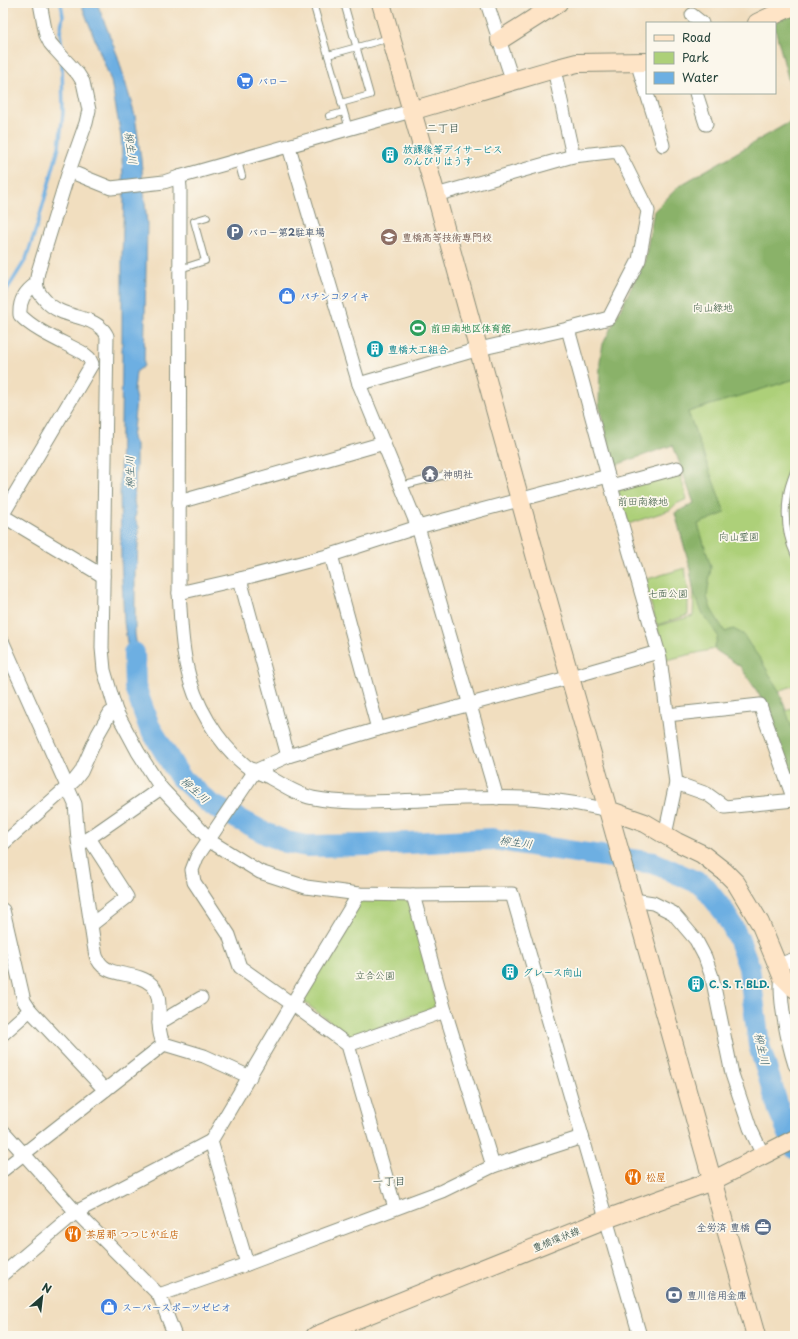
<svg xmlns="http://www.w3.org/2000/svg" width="798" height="1339" viewBox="0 0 798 1339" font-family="'Playpen Sans','Klee One',sans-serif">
  <rect width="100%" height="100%" fill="#fbf7ec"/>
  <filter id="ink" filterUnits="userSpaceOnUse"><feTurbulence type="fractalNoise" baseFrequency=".025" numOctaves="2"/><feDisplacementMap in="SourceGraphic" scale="8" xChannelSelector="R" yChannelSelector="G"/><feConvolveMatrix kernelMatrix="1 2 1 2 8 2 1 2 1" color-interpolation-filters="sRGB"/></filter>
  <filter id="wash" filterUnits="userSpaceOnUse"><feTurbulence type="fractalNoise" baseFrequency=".012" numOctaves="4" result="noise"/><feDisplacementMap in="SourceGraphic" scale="16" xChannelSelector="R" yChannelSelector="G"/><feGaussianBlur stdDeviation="0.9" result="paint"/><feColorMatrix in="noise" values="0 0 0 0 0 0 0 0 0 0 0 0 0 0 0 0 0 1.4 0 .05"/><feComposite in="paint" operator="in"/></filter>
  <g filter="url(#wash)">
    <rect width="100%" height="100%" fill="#f1debf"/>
    <g fill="#add079" stroke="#668656">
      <path d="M795,119V685L779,691L786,711L795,707V787L759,694L740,666L714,649L666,660L657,626L693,616L694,593L689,563L675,513L694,503L673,445L688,411L654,211L679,186Z"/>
      <path d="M679,471L687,499L676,504L670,510L628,524L618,490Z"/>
      <path d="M685,568L688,589V615L657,625L644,580Z"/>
      <path d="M404,898L411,904L436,1004L434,1008L355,1036H349L304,1002L303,996L360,900Z"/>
    </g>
    <g fill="#8ab269" stroke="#54784e">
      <path d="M795,10V105L775,28V23Z"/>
      <path d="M795,119V379L688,412L725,513L698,524L711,567L707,597L711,609L725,632L733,629L743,634L750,645L761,660L779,691L795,736V787L759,694L740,666L714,649L718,636L703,614L694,593L689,563L675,513L694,503L673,445L613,466L599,404L600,361L603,344L645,260L654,211L679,186Z"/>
    </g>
    <path fill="#6dafe2" stroke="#46768b" d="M81,3H97L118,57L135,116L141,159L147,224L144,366L136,372L134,391L136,401L132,439L136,444V468L134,501L136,513L135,519L139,527L137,564L135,570V634L139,661L145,688L141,700L132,676L124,622L121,557L120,487L122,356V256L124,199L121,136L111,81Z"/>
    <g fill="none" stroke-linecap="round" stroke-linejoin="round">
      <g stroke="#6dafe2" stroke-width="3.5">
        <path d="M61,3L63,16L60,32L62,50"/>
        <path d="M3,296L26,259L37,226L59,147L63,113L62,62"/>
      </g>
      <path stroke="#6dafe2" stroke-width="22" d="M134,653L135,687L149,726L180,777L210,804L267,834L286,842L307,846L367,845L492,839L581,853L654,863L703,885L725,913L738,938L749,967L759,1045L779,1110L795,1148"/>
    </g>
  </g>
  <g filter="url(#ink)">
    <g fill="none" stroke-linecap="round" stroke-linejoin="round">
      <defs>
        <g id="lane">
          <path d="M313,3L349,129"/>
          <path d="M328,55L390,38"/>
          <path d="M341,103L370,95L344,3"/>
          <path d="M329,116L344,112"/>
          <path d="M238,161L242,176"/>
          <path d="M180,269L205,261L194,221L207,217"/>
          <path d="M795,469C792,477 788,486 787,495C784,516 786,537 795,556"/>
          <path d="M401,486L445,475"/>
        </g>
        <g id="street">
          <path d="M40,3L46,35L50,43L56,50L78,74L83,82L89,110L86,123L69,171L38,272C35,286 36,290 45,300C61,319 88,314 102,329C104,330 106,334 107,336L102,648L104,670L116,711L138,752L161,788L213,843L260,872L306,887L359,894L413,895L512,894L640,1336"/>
          <path d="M487,3L513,82"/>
          <path d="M692,15L702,23"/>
          <path d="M637,62L663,145"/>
          <path d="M554,69L573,156"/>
          <path d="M696,93L706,124"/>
          <path d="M411,111L179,177L180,188L179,593C181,618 181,643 187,668C194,703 217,742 245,765C252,771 261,773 269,777C283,785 298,795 313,798C348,805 386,801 422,800C459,798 503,796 540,799C563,801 586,805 608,810"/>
          <path d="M289,147L359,384L418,527L497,798"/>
          <path d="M69,171L111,188L164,182L179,177"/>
          <path d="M568,329L608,476L660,658L676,783L665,835"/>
          <path d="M359,384L479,349L568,329L609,318L639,260L648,211L618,151L573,156L436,195"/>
          <path d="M611,486L677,468"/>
          <path d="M179,502L384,443"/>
          <path d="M3,514L92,364L89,358L83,353C63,342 35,331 20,315C19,301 24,292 36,284"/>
          <path d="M3,516L103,576"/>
          <path d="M331,555L378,729"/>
          <path d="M240,579L288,756"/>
          <path d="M179,593L240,579L331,555L418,527L608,476"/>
          <path d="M3,643L75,804L78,840L94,945C95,949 95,956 98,960C108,979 137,970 152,985C166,1000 153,1026 164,1044L204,1056L250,1077"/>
          <path d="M667,715L760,705L794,800L725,807L707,794L676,783"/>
          <path d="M89,838L127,897L91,925"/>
          <path d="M82,843L161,788"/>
          <path d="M3,844L74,781L81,772L98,734L110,713L116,711"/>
          <path d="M413,895L445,1011L493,1166"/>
          <path d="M634,900L653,903L673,913L696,940L705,957L712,977L732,1074L750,1128L763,1155"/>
          <path d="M3,910L24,1001L30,1010L105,1090"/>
          <path d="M778,965L795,959"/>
          <path d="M782,976C778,997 788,1043 795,1065"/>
          <path d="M159,1023L201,998"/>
          <path d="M3,1034L30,1010"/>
          <path d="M348,1045L445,1011"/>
          <path d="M3,1131L76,1212L159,1295L175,1336"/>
          <path d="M211,1141L292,1004L359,894"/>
          <path d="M3,1170L164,1044"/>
          <path d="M395,1208L348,1045L292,1004L240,967L229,935L194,882L192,870L197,857L255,771L288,756L378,729L571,677L658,652"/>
          <path d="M3,1274L76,1212L211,1141L247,1264"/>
          <path d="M159,1295L247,1264L442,1191L493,1166L582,1137"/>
        </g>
        <g id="secondary">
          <path d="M381,3L436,195L541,576L612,824L756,1336"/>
          <path d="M757,23L795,5"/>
          <path d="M500,40L558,3"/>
          <path d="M411,111L554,69L577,63L647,62"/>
          <path d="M608,810L645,823L677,842L702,854L725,872L736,883L760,923L782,976L795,989"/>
          <path d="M315,1336L606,1219L712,1181L795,1139"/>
        </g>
      </defs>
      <use href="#lane" stroke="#888e7a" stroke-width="8"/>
      <use href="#street" stroke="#888e7a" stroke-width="15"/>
      <use href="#secondary" stroke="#888e7a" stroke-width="20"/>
      <use href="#lane" stroke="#fff" stroke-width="6"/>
      <use href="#street" stroke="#fff" stroke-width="13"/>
      <use href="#secondary" stroke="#fee4c6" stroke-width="18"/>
    </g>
  </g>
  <defs>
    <symbol id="supermarket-disc" viewBox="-11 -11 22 22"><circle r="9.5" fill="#3f7fe0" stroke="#fbf7ec"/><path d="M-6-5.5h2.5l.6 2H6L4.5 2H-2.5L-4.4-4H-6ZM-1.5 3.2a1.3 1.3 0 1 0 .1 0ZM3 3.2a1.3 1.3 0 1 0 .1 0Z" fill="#fff"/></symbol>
    <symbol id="building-disc" viewBox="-11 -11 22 22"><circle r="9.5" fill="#0f9aa8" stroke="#fbf7ec"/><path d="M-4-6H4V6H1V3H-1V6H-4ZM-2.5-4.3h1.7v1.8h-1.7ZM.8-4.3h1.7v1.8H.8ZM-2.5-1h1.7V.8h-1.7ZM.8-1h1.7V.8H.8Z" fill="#fff"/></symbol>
    <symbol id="parking-disc" viewBox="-11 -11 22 22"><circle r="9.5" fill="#5c6f8a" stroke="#fbf7ec"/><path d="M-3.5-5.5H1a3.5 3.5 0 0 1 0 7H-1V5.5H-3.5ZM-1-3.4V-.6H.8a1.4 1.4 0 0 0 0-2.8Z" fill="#fff"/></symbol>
    <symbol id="university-disc" viewBox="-11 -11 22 22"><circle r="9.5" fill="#8d6e63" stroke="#fbf7ec"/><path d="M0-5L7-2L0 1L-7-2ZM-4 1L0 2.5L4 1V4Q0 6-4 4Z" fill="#fff"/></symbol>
    <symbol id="shop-disc" viewBox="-11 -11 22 22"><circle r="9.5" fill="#3f7fe0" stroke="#fbf7ec"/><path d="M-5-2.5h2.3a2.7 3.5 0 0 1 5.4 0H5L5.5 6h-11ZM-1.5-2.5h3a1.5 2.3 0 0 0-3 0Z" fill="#fff"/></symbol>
    <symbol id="stadium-disc" viewBox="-11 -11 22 22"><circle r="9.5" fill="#2e9e5b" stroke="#fbf7ec"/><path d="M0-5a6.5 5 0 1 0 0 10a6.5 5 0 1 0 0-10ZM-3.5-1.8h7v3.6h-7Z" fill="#fff"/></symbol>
    <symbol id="temple-disc" viewBox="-11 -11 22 22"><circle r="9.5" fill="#6b7280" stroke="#fbf7ec"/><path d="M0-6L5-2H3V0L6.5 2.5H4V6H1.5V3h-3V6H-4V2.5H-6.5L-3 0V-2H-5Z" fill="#fff"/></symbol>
    <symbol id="restaurant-disc" viewBox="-11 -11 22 22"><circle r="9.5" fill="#e8710a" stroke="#fbf7ec"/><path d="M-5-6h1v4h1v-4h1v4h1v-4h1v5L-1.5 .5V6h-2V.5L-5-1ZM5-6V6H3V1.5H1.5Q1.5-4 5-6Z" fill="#fff"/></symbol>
    <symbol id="office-disc" viewBox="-11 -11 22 22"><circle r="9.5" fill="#5c6f8a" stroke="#fbf7ec"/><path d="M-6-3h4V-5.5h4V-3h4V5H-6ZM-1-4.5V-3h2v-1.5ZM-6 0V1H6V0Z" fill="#fff"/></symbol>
    <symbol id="bank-disc" viewBox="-11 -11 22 22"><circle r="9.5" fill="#5c6f8a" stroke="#fbf7ec"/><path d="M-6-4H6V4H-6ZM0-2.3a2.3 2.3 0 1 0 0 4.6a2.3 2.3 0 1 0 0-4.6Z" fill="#fff"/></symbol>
  </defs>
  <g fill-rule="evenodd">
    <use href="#supermarket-disc" x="235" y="71" width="20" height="20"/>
    <use href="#building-disc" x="380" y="145" width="20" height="20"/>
    <use href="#parking-disc" x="225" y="222" width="20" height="20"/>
    <use href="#university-disc" x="379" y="227" width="20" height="20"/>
    <use href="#shop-disc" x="277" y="286" width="20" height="20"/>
    <use href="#stadium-disc" x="408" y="318" width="20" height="20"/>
    <use href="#building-disc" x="365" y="339" width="20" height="20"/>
    <use href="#temple-disc" x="420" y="464" width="20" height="20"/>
    <use href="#building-disc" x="500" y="962" width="20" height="20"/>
    <use href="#building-disc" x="686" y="974" width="20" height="20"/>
    <use href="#restaurant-disc" x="623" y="1167" width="20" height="20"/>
    <use href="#office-disc" x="753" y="1217" width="20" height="20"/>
    <use href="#restaurant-disc" x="63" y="1224" width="20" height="20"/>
    <use href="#bank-disc" x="664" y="1285" width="20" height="20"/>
    <use href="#shop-disc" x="99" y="1297" width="20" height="20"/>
  </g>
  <g text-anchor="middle" stroke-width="3.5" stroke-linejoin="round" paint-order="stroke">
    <g font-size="10" font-weight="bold" fill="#366cbe" stroke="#fbf7ec" text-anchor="start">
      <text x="258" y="85">バロー</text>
      <text x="300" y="300">パチンコタイキ</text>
      <text x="122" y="1311">スーパースポーツゼビオ</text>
    </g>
    <g font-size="10" font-weight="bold" fill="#0d838f" stroke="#fbf7ec" text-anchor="start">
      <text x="403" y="153">放課後等デイサービス<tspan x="403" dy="12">のんびりはうす</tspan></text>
      <text x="388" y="353">豊橋大工組合</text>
      <text x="523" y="976">グレース向山</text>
      <text x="709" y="988">C. S. T. BLD.</text>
    </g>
    <g font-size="10" font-weight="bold" fill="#4e5e75" stroke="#fbf7ec" text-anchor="start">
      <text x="248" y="236">バロー第2駐車場</text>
      <text x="750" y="1231" text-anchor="end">全労済 豊橋</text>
      <text x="687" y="1299">豊川信用金庫</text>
    </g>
    <g font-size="10" font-weight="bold" fill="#785e54" stroke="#fbf7ec" text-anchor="start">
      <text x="402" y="241">豊橋高等技術専門校</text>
    </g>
    <g font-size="10" fill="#3b5a42" stroke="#fbf7ec">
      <text x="713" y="311">向山緑地</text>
      <text x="643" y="505">前田南緑地</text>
      <text x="739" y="540">向山霊園</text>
      <text x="668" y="597">七面公園</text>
      <text x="375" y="979">立合公園</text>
    </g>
    <g font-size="10" font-weight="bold" fill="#27864d" stroke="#fbf7ec" text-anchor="start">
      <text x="431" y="332">前田南地区体育館</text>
    </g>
    <g font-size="10" font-weight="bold" fill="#5b616d" stroke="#fbf7ec" text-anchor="start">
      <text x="443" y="478">神明社</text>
    </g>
    <g font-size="10" font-weight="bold" fill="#c56008" stroke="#fbf7ec" text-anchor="start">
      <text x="646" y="1181">松屋</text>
      <text x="86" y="1238">茶居那 つつじが丘店</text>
    </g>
    <g font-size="10" fill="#1f3d34" stroke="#fbf7ec">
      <text transform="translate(556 1239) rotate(-22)" y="4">豊橋環状線</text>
    </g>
    <g font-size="11" fill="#1f3d34" stroke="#fbf7ec">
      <text x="443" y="132">二丁目</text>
      <text x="389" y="1185">一丁目</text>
    </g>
    <g font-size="11" font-style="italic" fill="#365f68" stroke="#fbf7ec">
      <text transform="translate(131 148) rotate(82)" y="4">柳生川</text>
      <text transform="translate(130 472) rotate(-91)" y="4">柳生川</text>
      <text transform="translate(195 790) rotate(42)" y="4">柳生川</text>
      <text transform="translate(516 842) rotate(8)" y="4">柳生川</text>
      <text transform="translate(762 1049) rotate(77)" y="4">柳生川</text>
    </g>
  </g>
  <rect width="798" height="1339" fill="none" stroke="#fbf7ec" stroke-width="16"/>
  <rect x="646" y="22" width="130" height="72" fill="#fbf7ec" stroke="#a3ada2"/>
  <rect x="654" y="35" width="20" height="6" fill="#fee4c6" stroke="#a3ada2"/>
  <text x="682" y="42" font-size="12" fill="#1f3d34">Road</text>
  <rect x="654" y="52" width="20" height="12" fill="#add079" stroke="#a3ada2"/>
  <text x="682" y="62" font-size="12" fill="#1f3d34">Park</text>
  <rect x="654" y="72" width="20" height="12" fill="#6dafe2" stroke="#a3ada2"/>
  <text x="682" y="82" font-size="12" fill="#1f3d34">Water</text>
  <g transform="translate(42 1297) rotate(28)" stroke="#fbf7ec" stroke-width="3" paint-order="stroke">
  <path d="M0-3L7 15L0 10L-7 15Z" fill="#1f3d34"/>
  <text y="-6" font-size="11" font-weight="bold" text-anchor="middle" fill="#1f3d34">N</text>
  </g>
</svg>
